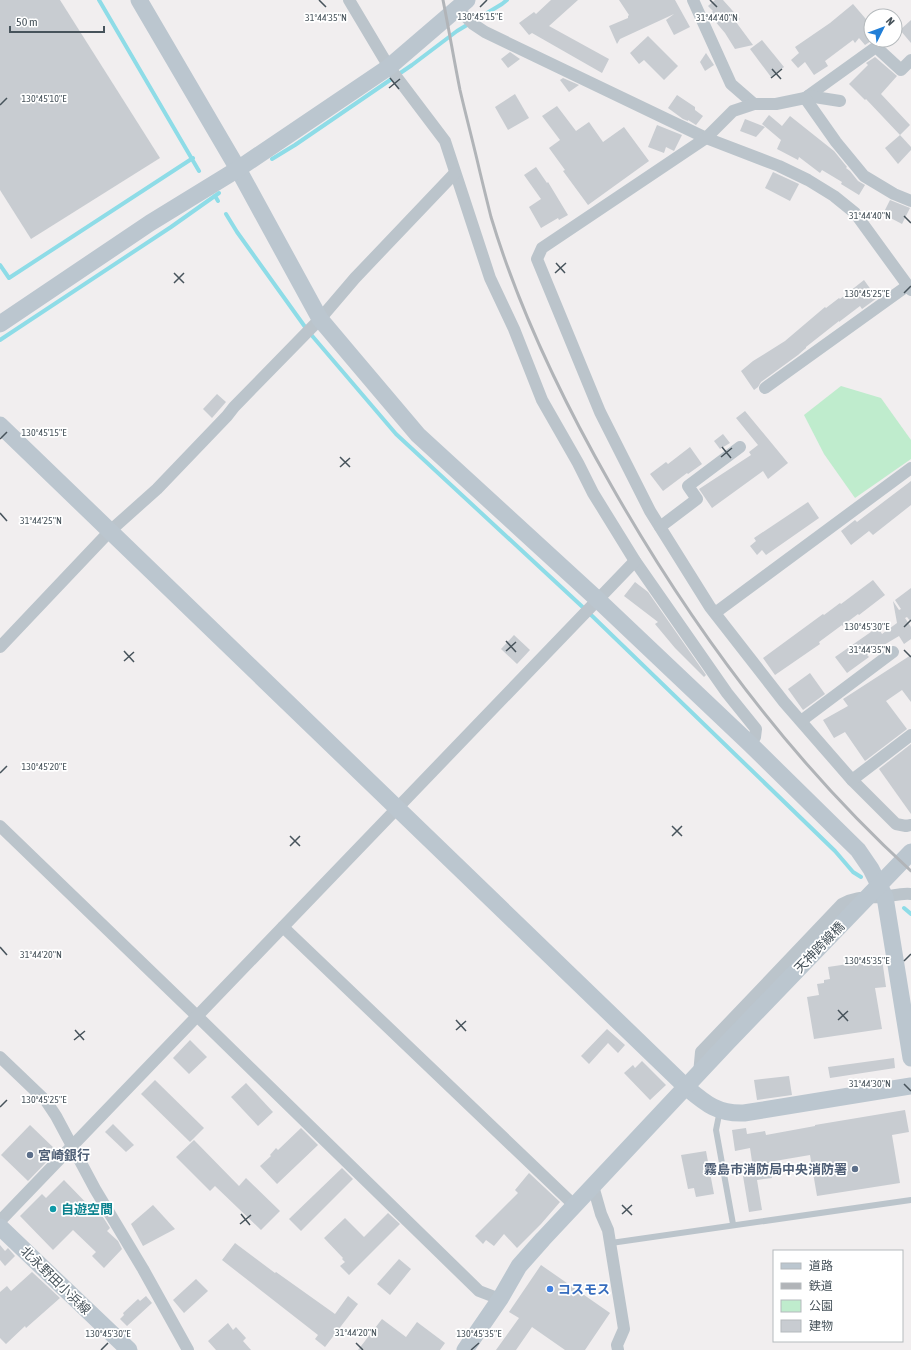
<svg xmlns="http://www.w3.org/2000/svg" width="911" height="1350" viewBox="0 0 911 1350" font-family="'Asap Condensed','Noto Sans JP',sans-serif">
  <rect width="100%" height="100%" fill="#f1eeef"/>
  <path fill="#bfeccd" d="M841,386L881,398L911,440V459L855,498L824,454L804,415Z"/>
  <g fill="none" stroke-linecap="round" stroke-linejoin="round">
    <g stroke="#8edce7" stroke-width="4">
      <path d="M99,0L199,171"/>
      <path d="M272,159L295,145L412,65L457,31L502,4L507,0"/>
      <path d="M215,196L218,201"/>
      <path d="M226,214L237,232L308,331L396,434L588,612L835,851L853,872L861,877"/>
      <path d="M0,265L9,278L193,158"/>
      <path d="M0,340L171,227L219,193"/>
      <path d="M904,908L911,914"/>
    </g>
  </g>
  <g fill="#c8ccd1">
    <path d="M0,0H60L160,158L31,239L0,190Z"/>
    <path d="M551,0H578L549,26L609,59L602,73L532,33L529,35L519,23L534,12L536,14Z"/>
    <path d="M619,0H675L690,27L674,35L666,20L674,14L620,39L617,44L609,26L628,18V16L629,15Z"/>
    <path d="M715,0H723L740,19L736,22L753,45L735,49L725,33L709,14L713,11L708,6Z"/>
    <path d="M853,4L871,25V41L865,45L859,38L855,43L853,40L825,61L828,66L814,75L805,62L798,68L791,60L799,53L795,47L830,23Z"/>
    <path d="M911,20V43L900,30Z"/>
    <path d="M648,36L678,66L664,80L644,60L639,64L630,53Z"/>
    <path d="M762,40L784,67L771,77L750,49Z"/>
    <path d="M510,52L520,59L508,68L501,59Z"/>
    <path d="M706,53L714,65L705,71L700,62Z"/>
    <path d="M875,57L897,76L881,94L910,125L900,135L866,99L865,100L849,84L868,65L866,63Z"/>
    <path d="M563,78L579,85L569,92L560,80Z"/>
    <path d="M515,94L529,118L508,130L495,107Z"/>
    <path d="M677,95L695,107V110L703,116L696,125L688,120V121L683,119L668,108Z"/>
    <path d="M557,106L576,131L589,122L603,142L624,127L649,161L588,205L563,171L565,170L549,148L560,140L542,116Z"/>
    <path d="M769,115L782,126L790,116L834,151L847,167L846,168L850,171L858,181L865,185L859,195L841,184L842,182L822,170L820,173L799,157L798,160L777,149L781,140L762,124Z"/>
    <path d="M745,119L765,127L756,137L740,131Z"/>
    <path d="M657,125L682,135L674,151L666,147L664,153L648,147Z"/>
    <path d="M900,135L911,147V150L898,164L885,148Z"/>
    <path d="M536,167L547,183L548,182L568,215L559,220L558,218L541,228L529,207L541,199L524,175Z"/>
    <path d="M773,172L799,184L790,201L765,188Z"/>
    <path d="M890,200L910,208L902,224L883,214Z"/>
    <path d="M864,280L877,298L862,309L860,306L839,322V321L806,347V348L798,355L761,382L758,387L754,390L741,371L753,361L785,341L825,307L826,308L839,298L840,299Z"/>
    <path d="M217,394L226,402L212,418L203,409Z"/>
    <path d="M745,411L788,463L768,479L763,471L712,508L699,489L751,455L749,452L758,445L736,418Z"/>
    <path d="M723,434L730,443L720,449L714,441Z"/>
    <path d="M690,447L702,464L688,474L687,473L663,491L650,474L666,462L668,464Z"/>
    <path d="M911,481V505L873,535L869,531L851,545L841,531L855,520L857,522Z"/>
    <path d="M808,502L819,518L766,555L762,550L757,555L750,546L756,541L754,538Z"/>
    <path d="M873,580L885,595L859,615L858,614L842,626V625L819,642L820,644L775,675L763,658L823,614L824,615L840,603L841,604Z"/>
    <path d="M635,582L648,592L706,675L704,677L675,648L655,624L658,622L624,596Z"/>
    <path d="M911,588V622L907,617L905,618L911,627V639L904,644L899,636L867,655L869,657L847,673L835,657L878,627L882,634L897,623L893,601L899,610L901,609L895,600Z"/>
    <path d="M514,635L530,650L517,664L501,649Z"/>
    <path d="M911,655V702L902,690L886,701L907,729L865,761L845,732L834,738L823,720L848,706L843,699Z"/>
    <path d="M810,673L825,694L803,710L788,689Z"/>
    <path d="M911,744V814L879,769Z"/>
    <path d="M882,959L886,987L875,988L882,1029L814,1039L807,997L819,995L817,984L824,983V980L830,979L828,967Z"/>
    <path d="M607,1029L625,1045L618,1053L608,1043L589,1064L581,1056Z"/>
    <path d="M190,1040L207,1057L189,1074L173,1058Z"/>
    <path d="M894,1058L895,1068L830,1078L828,1067Z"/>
    <path d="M642,1061L666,1085L650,1100L624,1073L633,1065L635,1068Z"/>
    <path d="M789,1076L792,1095L757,1100L754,1080Z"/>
    <path d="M155,1080L204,1128L190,1142L141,1094Z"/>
    <path d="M246,1083L273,1112L258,1126L231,1097Z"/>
    <path d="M905,1110L909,1132L892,1135L900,1183L817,1196L810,1155L769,1162L772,1178L757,1180L762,1210L749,1212L742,1170L753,1168L750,1148L735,1151L732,1130L746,1128L747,1134L765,1131L766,1135L815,1126V1125Z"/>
    <path d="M113,1124L134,1145L126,1152L105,1132Z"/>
    <path d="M30,1125L57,1151L28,1181L1,1155Z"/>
    <path d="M301,1128L318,1145L277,1184L260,1166L271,1156L270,1155L276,1148L278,1150Z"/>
    <path d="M194,1140L239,1186L246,1178L280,1211L261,1230L215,1186L210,1191L176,1157Z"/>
    <path d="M706,1151L714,1194L696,1197L694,1188L688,1189L681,1155Z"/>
    <path d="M342,1168L353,1179L301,1231L289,1219Z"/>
    <path d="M529,1173L560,1202L541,1224L517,1248L504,1234L494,1246L486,1240L483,1244L475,1236L518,1193L515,1190Z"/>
    <path d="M64,1180L94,1211L97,1208L110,1228L107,1231L118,1241L122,1249L104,1268L92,1256L96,1252L73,1230L53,1250L20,1216L42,1194L46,1198Z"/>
    <path d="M153,1205L175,1229L143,1246L131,1224Z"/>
    <path d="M388,1213L400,1224L349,1275L340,1266L345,1262L342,1259L343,1258L324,1238L345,1218L364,1237Z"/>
    <path d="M235,1243L275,1273L276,1272L335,1314L348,1296L358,1304L325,1347L315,1339L318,1335L222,1260Z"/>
    <path d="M0,1245L5,1251L8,1248L15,1256L5,1266L0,1260Z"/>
    <path d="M399,1259L411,1269L390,1295L377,1284Z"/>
    <path d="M541,1265L610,1313L585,1350H565L532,1327L516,1350H496L519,1318L509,1312Z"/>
    <path d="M32,1272L60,1298L26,1328L25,1326L6,1344L0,1338V1292L7,1286L11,1291Z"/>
    <path d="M196,1279L208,1291L184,1313L173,1300Z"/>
    <path d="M146,1296L152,1303L127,1326L120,1319L124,1315L123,1313L138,1299L140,1301Z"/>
    <path d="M382,1319L406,1337L417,1322L445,1343L440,1350H358Z"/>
    <path d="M228,1323L233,1330L236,1327L246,1338L243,1341L251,1350H216L208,1341Z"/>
  </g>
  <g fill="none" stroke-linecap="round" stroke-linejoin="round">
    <g stroke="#bbc4cb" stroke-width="6">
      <path d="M720,1110L716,1130L733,1224"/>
      <path d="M611,1243L911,1200"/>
    </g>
    <g stroke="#bbc4cb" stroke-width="12">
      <path d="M349,0L389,67L445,141L490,278L514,329L542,400L578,463L593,493L635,561L727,693L756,729L755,737L750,744"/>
      <path d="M693,0L731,84L754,104"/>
      <path d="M457,8L473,24L485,32L706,138L779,166L808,180L834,196L855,213L911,290"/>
      <path d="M911,60L901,70L876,47L805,98L776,104H754L733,111L706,138L542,248L537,259L600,412L650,511L710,607L784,702L852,780L896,824L906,826L911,825"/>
      <path d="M808,96L840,101"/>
      <path d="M805,98L836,142L864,176L894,194L911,201"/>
      <path d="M765,388L907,286"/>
      <path d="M660,527L697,499L688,486L740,447"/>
      <path d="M715,613L911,468"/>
      <path d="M0,647L110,531L157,489L227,416L234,407L320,319L355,278L455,173"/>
      <path d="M801,721L893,652"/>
      <path d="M852,780L911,735"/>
      <path d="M0,826L197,1016L479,1291L500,1299"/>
      <path d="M283,927L574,1205"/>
      <path d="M0,1057L46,1101L56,1116L95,1189L143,1269L188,1350"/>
      <path d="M699,1074L701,1052L842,904C856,896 867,898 883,897C893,896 900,893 911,894"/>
      <path d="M593,1186L601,1214L608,1230L624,1329L617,1345L618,1350"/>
      <path d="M0,1221L635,561"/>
    </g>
    <g stroke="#bbc6cf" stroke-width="17">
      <path d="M139,0L238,169L320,319L352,357L418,435L597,599L750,744L858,850L871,869L885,897L911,1058"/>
      <path d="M0,324L150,223L238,169L389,67L467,0"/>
      <path d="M0,425L686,1087C705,1103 717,1114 744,1113L911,1086"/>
      <path d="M0,1227L129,1350"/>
      <path d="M465,1350L500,1299L519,1266L543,1239L727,1043L911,852"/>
    </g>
    <path stroke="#b1b4b8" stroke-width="3" d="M443,0C449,30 454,60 460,90C466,116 473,142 479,168C483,185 487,201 491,217C519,310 563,401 611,485C691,626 791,761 911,871"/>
  </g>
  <path fill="none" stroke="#47535b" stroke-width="1.5" d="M319,0L326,7M710,0L717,7M480,7L487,0M772,69L781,79M390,78L399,89M771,78L782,69M389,88L400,79M0,105L7,98M904,216L911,223M556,263L565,273M174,273L184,283M555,273L566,263M174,283L184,273M904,293L911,286M0,439L7,432M722,447L731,458M340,457L350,467M721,457L732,448M340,467L350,458M0,513L7,521M904,627L911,620M506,641L516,652M904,650L911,657M124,651L134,662M506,651L516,642M124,661L134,652M0,773L7,766M672,826L682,836M290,836L300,846M672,836L682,826M290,846L300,836M0,947L7,955M904,961L911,954M838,1010L848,1021M456,1020L466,1031M838,1020L848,1011M75,1030L84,1040M456,1030L466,1021M74,1040L85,1031M904,1084L911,1091M0,1107L7,1100M622,1205L632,1215M241,1214L250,1225M622,1214L632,1205M240,1224L251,1215M356,1343L363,1350M101,1350L108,1343M471,1350L479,1343"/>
  <g fill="#5c6f8a" stroke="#fff" stroke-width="1.5">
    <circle cx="30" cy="1155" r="4"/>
    <circle cx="855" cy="1169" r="4"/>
  </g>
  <circle fill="#0f9aa8" stroke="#fff" stroke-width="1.5" cx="53" cy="1209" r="4"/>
  <circle fill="#3f7fe0" stroke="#fff" stroke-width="1.5" cx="550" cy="1289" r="4"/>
  <g text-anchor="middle" stroke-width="3.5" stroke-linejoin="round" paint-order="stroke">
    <g font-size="13" fill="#47535b" stroke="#fff">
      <text transform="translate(819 947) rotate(-46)" y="5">天神跨線橋</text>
      <text transform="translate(56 1280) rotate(44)" y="5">北永野田小浜線</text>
    </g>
    <g font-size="13" font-weight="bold" fill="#4e5e75" stroke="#fff" text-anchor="start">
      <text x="38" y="1160">宮崎銀行</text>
      <text x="847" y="1174" text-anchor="end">霧島市消防局中央消防署</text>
    </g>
    <g font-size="13" font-weight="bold" fill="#0d838f" stroke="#fff" text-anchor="start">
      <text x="61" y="1214">自遊空間</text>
    </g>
    <g font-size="13" font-weight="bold" fill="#366cbe" stroke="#fff" text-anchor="start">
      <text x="558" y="1294">コスモス</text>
    </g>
  </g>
  <g font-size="10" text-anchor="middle" fill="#47535b" stroke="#fff" stroke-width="3.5" stroke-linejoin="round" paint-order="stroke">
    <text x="480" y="20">130°45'15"E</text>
    <text x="717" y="21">31°44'40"N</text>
    <text x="326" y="21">31°44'35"N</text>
    <text x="44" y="102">130°45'10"E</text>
    <text x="870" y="219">31°44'40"N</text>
    <text x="867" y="297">130°45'25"E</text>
    <text x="44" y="436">130°45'15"E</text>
    <text x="41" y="524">31°44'25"N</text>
    <text x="867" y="630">130°45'30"E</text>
    <text x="870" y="653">31°44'35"N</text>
    <text x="44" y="770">130°45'20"E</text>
    <text x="41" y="958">31°44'20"N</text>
    <text x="867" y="964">130°45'35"E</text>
    <text x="870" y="1087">31°44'30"N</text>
    <text x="44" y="1103">130°45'25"E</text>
    <text x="356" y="1336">31°44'20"N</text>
    <text x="108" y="1337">130°45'30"E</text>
    <text x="479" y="1337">130°45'35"E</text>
  </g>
  <rect x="773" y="1250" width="130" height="92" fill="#ffffff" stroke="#b5babd"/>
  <rect x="781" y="1263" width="20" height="6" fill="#bbc6cf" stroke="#b5babd"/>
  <text x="809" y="1270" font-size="12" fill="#47535b">道路</text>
  <rect x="781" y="1283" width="20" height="6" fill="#b1b4b8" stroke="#b5babd"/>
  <text x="809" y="1290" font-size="12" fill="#47535b">鉄道</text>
  <rect x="781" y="1300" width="20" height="12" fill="#bfeccd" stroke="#b5babd"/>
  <text x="809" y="1310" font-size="12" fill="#47535b">公園</text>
  <rect x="781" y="1320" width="20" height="12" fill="#c8ccd1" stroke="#b5babd"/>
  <text x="809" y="1330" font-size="12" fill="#47535b">建物</text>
  <g transform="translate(883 28) rotate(48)"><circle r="19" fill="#ffffff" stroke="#b5babd"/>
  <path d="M0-3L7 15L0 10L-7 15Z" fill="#227fd7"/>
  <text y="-6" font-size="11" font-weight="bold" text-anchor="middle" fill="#47535b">N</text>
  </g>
  <path d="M10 26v6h94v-6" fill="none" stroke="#47535b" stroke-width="2"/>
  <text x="16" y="26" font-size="12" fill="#47535b" stroke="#ffffff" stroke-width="3" paint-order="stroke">50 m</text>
</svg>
